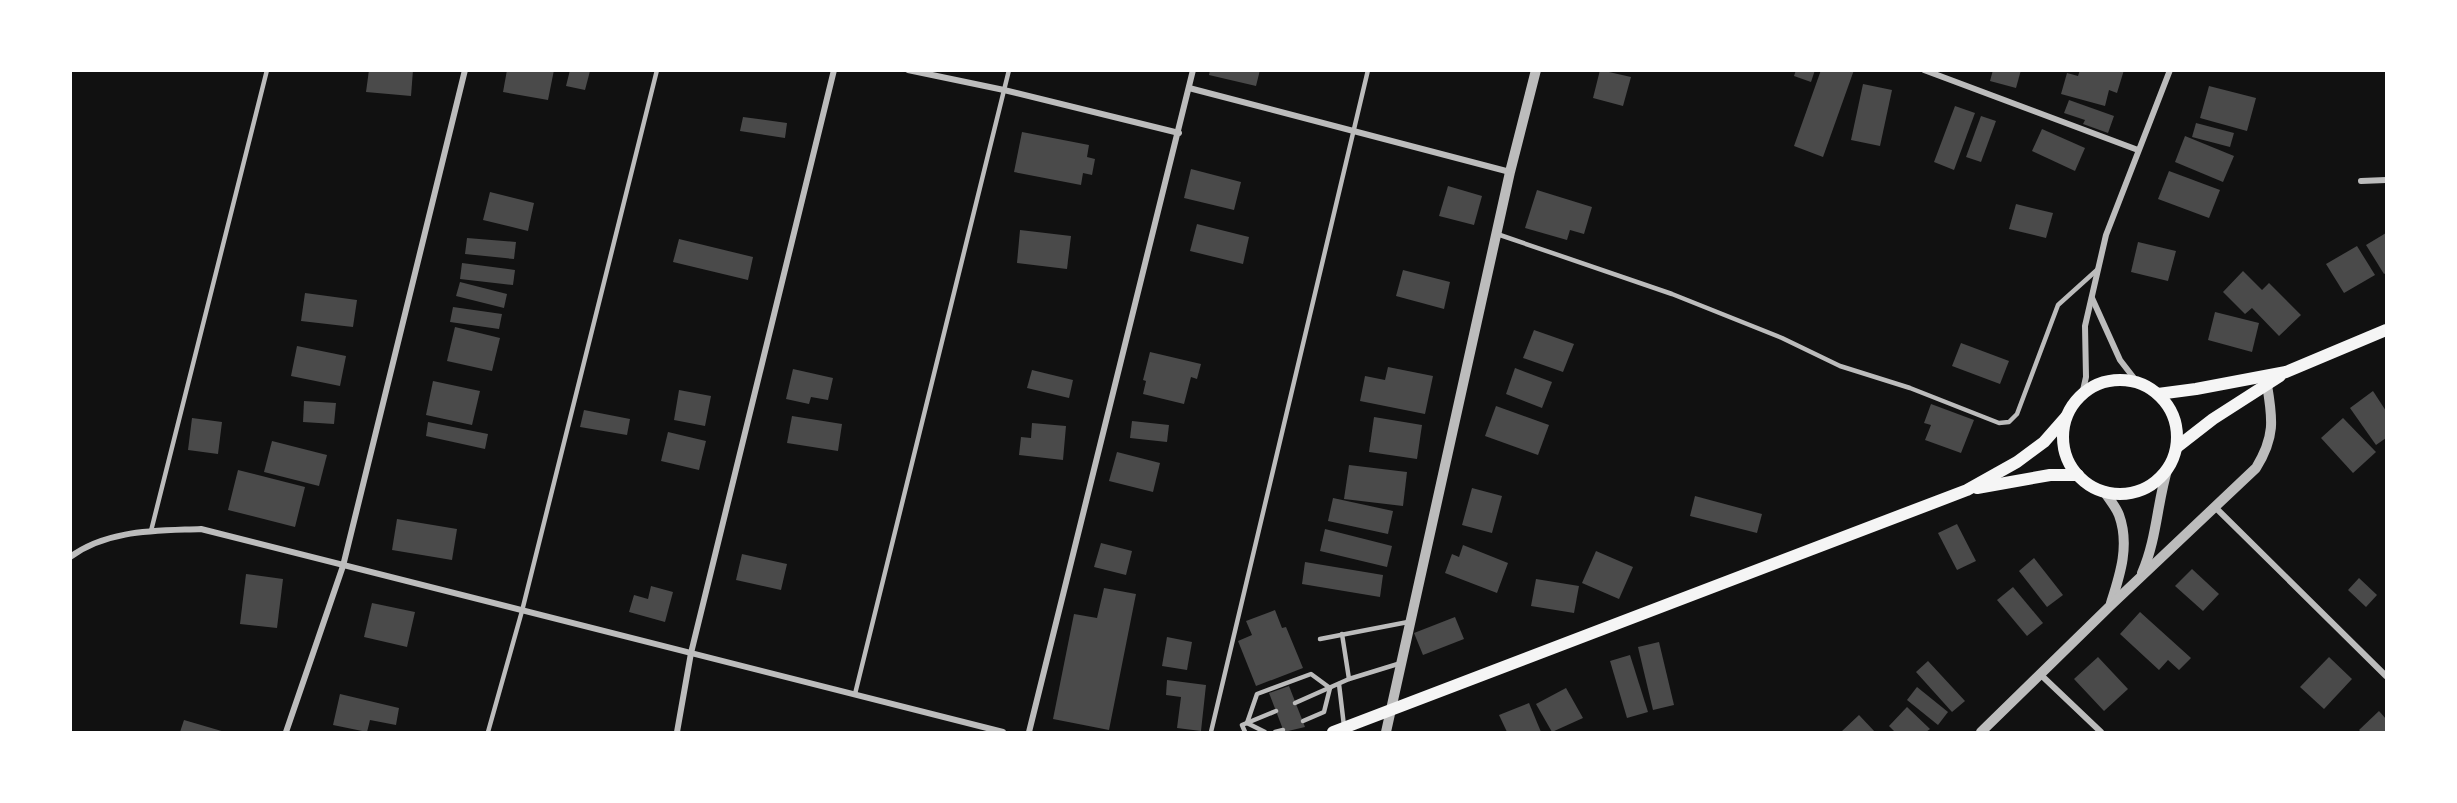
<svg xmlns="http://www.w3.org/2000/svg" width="2457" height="803" viewBox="0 0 2457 803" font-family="'Open Sans',sans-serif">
  <rect width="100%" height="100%" fill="#111"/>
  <g fill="#4a4a4a">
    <path d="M369,70H413L411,96L366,92Z"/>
    <path d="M507,70H554L548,100L503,92Z"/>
    <path d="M570,70L590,71L585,90L566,86Z"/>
    <path d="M1210,70H1260L1256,86L1209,75Z"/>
    <path d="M1600,70L1631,77L1623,106L1593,98Z"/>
    <path d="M1796,70H1815L1811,82L1794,76Z"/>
    <path d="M1821,70H1854L1823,157L1794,146Z"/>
    <path d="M1993,70H2021L2016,88L1990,81Z"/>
    <path d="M2080,70H2124L2117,93L2109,90L2105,106L2061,94L2067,73L2078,76Z"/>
    <path d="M1863,84L1892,90L1880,146L1851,140Z"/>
    <path d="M2209,86L2256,98L2247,131L2200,118Z"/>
    <path d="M2069,100L2114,116L2108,133L2083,124L2085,120L2064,113Z"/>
    <path d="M1955,106L1975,113L1954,170L1934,162Z"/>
    <path d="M1981,116L1996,121L1981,162L1966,157Z"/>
    <path d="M743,117L787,123L785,138L740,131Z"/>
    <path d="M2196,123L2234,133L2230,147L2192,137Z"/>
    <path d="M2042,129L2085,148L2075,171L2032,151Z"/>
    <path d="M1022,132L1089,145L1087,157L1095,159L1092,175L1083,173L1081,185L1014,172Z"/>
    <path d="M2185,136L2234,156L2223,182L2175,162Z"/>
    <path d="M1191,169L1241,182L1234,210L1184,198Z"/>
    <path d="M2169,171L2220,190L2209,218L2158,199Z"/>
    <path d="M1448,186L1482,196L1474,225L1439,216Z"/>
    <path d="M1537,190L1592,207L1584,234L1570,230L1567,240L1525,228Z"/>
    <path d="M490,192L534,203L528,231L483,220Z"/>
    <path d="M2016,204L2053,213L2046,238L2009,229Z"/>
    <path d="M1197,224L1249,237L1243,264L1190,251Z"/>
    <path d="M1020,230L1071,236L1067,269L1017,263Z"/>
    <path d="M2386,233V273L2384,274L2366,245Z"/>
    <path d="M467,238L516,242L514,259L465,254Z"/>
    <path d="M679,239L753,257L748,280L673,262Z"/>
    <path d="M2138,242L2176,251L2168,281L2131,272Z"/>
    <path d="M2357,246L2375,275L2344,293L2326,264Z"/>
    <path d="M462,263L515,270L513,285L460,279Z"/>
    <path d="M1403,270L1450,282L1444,309L1396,296Z"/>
    <path d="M2243,271L2262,290L2269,283L2301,315L2279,336L2252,308L2245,314L2223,292Z"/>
    <path d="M460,282L507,294L504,308L456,296Z"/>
    <path d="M305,293L357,300L353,327L301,321Z"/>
    <path d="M453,307L502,314L499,329L450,322Z"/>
    <path d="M2215,312L2259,323L2252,352L2208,340Z"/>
    <path d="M455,327L500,338L492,371L447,361Z"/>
    <path d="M1534,330L1574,344L1563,372L1523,358Z"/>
    <path d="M1961,343L2009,361L2000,384L1952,366Z"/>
    <path d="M297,346L346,356L340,386L291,376Z"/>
    <path d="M1150,352L1201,364L1197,379L1191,377L1184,404L1143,394L1146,381L1143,380Z"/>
    <path d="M1388,367L1433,376L1425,414L1360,401L1365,376L1385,380Z"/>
    <path d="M1515,368L1552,382L1542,408L1506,394Z"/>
    <path d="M793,369L833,378L828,400L811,397L809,404L786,399Z"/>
    <path d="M1032,370L1073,380L1069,398L1027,388Z"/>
    <path d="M433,381L480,391L472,425L426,415Z"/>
    <path d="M679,390L711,396L705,426L674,420Z"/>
    <path d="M2373,391L2386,411V438L2376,445L2350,408Z"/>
    <path d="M304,401L336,403L334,424L303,422Z"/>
    <path d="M1931,404L1974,420L1961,453L1925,440L1931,425L1924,423Z"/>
    <path d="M1496,406L1549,425L1538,455L1485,436Z"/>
    <path d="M584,410L630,419L627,435L580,427Z"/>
    <path d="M792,416L842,424L838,451L787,443Z"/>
    <path d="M1374,417L1422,425L1417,459L1369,452Z"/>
    <path d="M192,418L222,422L218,454L188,450Z"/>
    <path d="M2343,418L2376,452L2353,473L2321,438Z"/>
    <path d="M1132,421L1169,425L1167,442L1130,438Z"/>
    <path d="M428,422L488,434L485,449L426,436Z"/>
    <path d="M1032,423L1066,426L1063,460L1019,455L1021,437L1031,438Z"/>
    <path d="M668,432L706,441L699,470L661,461Z"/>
    <path d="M272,441L327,455L319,486L264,472Z"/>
    <path d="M1117,452L1160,463L1153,492L1109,481Z"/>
    <path d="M1349,465L1407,472L1403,506L1344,499Z"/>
    <path d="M238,470L305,487L295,527L228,510Z"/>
    <path d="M1472,488L1502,496L1492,533L1462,525Z"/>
    <path d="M1695,496L1762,514L1757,533L1690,516Z"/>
    <path d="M1333,498L1393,511L1388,534L1328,521Z"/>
    <path d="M397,519L457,529L452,560L392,550Z"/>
    <path d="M1957,524L1976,561L1957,570L1938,533Z"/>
    <path d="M1325,529L1392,546L1387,567L1320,551Z"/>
    <path d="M1101,543L1132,551L1126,575L1094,567Z"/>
    <path d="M1463,545L1508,563L1497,593L1445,573L1452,554L1459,557Z"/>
    <path d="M1596,551L1633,567L1619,599L1582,583Z"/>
    <path d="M742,554L787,564L781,590L736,580Z"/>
    <path d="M2034,558L2063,595L2047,607L2019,571Z"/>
    <path d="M1305,562L1383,575L1380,597L1302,584Z"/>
    <path d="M2192,569L2219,594L2203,611L2175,586Z"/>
    <path d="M246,574L283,579L277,628L240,624Z"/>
    <path d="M2359,578L2377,595L2366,607L2348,590Z"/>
    <path d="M1536,579L1579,586L1574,613L1531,606Z"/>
    <path d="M651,586L673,592L665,622L629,612L634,595L648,599Z"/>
    <path d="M2013,587L2043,623L2027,636L1997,600Z"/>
    <path d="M1104,588L1136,594L1109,730L1053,719L1074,614L1097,618Z"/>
    <path d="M372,603L415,612L407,647L364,637Z"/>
    <path d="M1275,610L1282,628L1286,627L1303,668L1256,686L1238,641L1252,635L1246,621Z"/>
    <path d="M2140,612L2191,658L2179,670L2168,660L2159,670L2120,634Z"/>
    <path d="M1455,617L1464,639L1423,655L1414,633Z"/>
    <path d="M1167,637L1192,642L1187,670L1162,666Z"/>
    <path d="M1659,642L1674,705L1653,710L1638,647Z"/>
    <path d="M1630,655L1648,712L1627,718L1610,661Z"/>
    <path d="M2098,657L2128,689L2104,711L2074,679Z"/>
    <path d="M2329,657L2352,679L2324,709L2300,687Z"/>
    <path d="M1928,661L1965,701L1952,712L1916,672Z"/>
    <path d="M1167,680L1206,685L1201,731L1177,728L1181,697L1166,695Z"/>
    <path d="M1289,686L1305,727L1284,732L1269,693Z"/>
    <path d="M1917,687L1948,712L1938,725L1907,700Z"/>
    <path d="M1566,688L1583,718L1552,732L1536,704Z"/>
    <path d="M340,694L399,708L396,725L370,720L367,732L333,725Z"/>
    <path d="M1529,703L1541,732H1507L1499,715Z"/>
    <path d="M1907,707L1930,729L1926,732H1895L1889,726Z"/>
    <path d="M2379,711L2386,719V732H2361L2359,730Z"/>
    <path d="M1859,715L1875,732H1841Z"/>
    <path d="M184,720L225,732H180Z"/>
  </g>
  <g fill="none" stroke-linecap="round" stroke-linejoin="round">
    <g stroke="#bcbcbc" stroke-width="4.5">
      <path d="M1497,234L1672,294L1782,338L1840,366L1910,388L1999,423L2009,422L2017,414L2058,305L2098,269"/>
      <path d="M151,531L267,70"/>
      <path d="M1342,634L1349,679"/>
      <path d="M1320,639L1408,622"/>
      <path d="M1339,684L1344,726"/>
      <path d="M855,694L1009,70"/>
      <path d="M1295,703L1349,679L1401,663"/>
      <path d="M1303,721L1324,712L1330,688"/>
      <path d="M1247,723L1257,694L1311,674L1330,688"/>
      <path d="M1247,723L1265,732"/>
      <path d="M488,732L522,611L657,70"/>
      <path d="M1211,732L1368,70"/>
      <path d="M1245,732L1242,725L1276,711"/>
      <path d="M1275,732L1283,730"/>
    </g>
    <g stroke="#bcbcbc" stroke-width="6">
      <path d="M908,70L1004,90L1179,133"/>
      <path d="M1924,70L2138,150"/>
      <path d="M1189,88L1510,172"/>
      <path d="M2361,181L2386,180"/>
      <path d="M2092,298L2120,360L2137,382"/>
      <path d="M2082,395L2086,377L2085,326L2106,235L2170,70"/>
      <path d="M2216,508L2386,676"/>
      <path d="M70,557C108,529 157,531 201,529L1003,732"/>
      <path d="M2041,675L2101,732"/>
      <path d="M286,732L343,566L465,70"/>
      <path d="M677,732L691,653L834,70"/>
      <path d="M1029,732L1193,70"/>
    </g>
    <g stroke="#bcbcbc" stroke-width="10">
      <path d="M2104,491C2109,499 2116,507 2119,515C2130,545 2120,575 2111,603"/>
      <path d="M2142,573C2157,539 2157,502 2168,467"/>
      <path d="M1386,732L1510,172L1536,70"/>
      <path d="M1981,732L2110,606L2256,468C2275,437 2273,420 2267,385"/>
    </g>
    <g stroke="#f5f5f5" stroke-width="12">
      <circle cx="2120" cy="437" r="57"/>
      <path d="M2158,394L2196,389L2286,372L2386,330"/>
      <path d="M2177,447L2213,419L2280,376"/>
      <path d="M1977,488L2050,475H2078"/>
      <path d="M1333,732L1967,490L2017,462L2044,442L2066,417"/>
    </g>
  </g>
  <rect width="2457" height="803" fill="none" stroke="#ffffff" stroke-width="144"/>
</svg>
